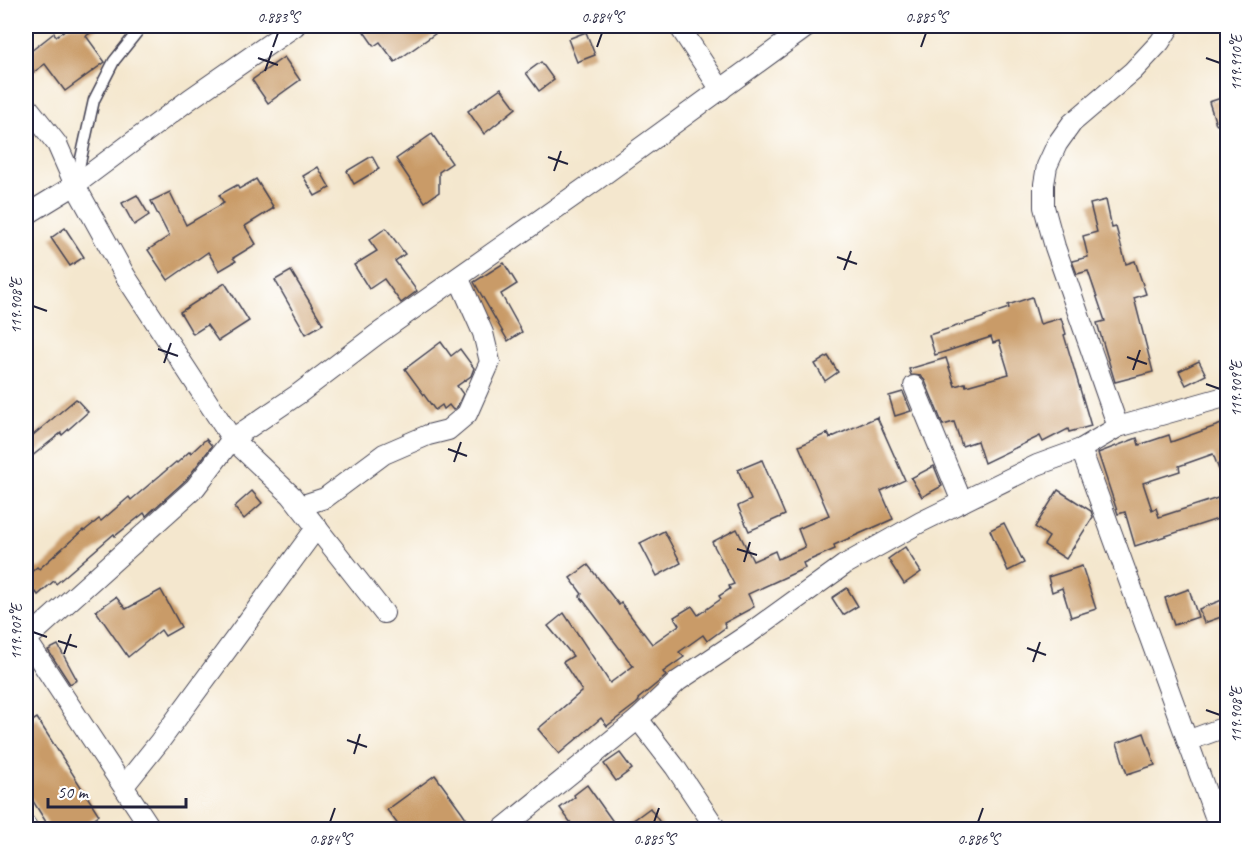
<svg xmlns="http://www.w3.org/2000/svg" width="1253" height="855" viewBox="0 0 1253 855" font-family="Caveat,sans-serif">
  <rect width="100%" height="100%" fill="#fff"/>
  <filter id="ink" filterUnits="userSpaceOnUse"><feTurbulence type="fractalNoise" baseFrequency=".0167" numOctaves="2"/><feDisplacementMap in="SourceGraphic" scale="12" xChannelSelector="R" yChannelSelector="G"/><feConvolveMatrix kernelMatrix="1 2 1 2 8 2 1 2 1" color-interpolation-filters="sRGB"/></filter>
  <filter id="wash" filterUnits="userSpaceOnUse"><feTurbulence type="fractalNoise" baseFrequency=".008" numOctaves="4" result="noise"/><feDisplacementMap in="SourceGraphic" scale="24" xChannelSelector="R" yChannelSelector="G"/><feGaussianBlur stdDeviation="1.35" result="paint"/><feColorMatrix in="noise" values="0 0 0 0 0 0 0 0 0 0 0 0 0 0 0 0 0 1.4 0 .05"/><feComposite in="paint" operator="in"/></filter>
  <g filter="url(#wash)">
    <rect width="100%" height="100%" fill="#f4e7ce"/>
    <g id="blocks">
      <g fill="#c99b67">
        <path d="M71,26H101L86,36L105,62L65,91L45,64L34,72L26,60V55L54,33L56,36Z"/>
        <path d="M360,26H446L395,62L380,42L374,46Z"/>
        <path d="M586,32L595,55L577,62L568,39Z"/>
        <path d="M284,57L300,80L268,103L252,80Z"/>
        <path d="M541,62L554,80L539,91L526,73Z"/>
        <path d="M501,88L516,108L484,134L468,111Z"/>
        <path d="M1227,96V120L1216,124L1209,102Z"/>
        <path d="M432,134L452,163L439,172V192L425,202L396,159Z"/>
        <path d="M372,156L379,169L354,184L347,171Z"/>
        <path d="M318,167L330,188L315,196L303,176Z"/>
        <path d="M256,179L274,208L245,226L256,244L233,258L236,261L219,271L208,252L168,280L148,250L169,236L151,201L170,192L186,225L224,203L219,195L237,185L239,189Z"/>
        <path d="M137,195L149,215L134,225L122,203Z"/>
        <path d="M1106,200L1112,228L1116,227L1126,264L1135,261L1146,294L1134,298L1153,372L1115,382L1097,323L1105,321L1088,271L1077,274L1072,261L1088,257L1083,236L1097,232L1090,204Z"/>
        <path d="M65,228L84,257L70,266L51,238Z"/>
        <path d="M386,228L405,254L395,261L417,291L401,303L384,279L369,289L354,265L377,251L369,240Z"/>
        <path d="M504,263L517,284L501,294L522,332L508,341L474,282Z"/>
        <path d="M291,271L323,324L306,334L275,280Z"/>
        <path d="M225,283L249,321L218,341L207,325L193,334L180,312Z"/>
        <path d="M1032,297L1040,324L1061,318L1066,334L1064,335L1091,426L1069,432L1068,429L1043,442L1040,436L984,463L977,441L962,446L954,422L943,425L925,381L921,376L911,375L909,369L946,358L955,386L965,383L966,386L1009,374L999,341L993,343L991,337L935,355L929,335L985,317L984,316L1009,308L1008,305Z"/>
        <path d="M441,342L451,356L460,349L474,368L471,376L457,386L463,394L457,407L453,410L449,405L444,409L442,405L435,410L405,369Z"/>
        <path d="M828,356L838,372L825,381L815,364Z"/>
        <path d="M1199,361L1206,375L1186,385L1179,371Z"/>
        <path d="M903,392L911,411L895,416L889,396Z"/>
        <path d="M76,399L88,412L62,435L61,433L26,461V441Z"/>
        <path d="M877,417L905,480L881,491L893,519L834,545L835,549L803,563L805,568L748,594L754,607L724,623L726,627L707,641L703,635L679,652L684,657L663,672L666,676L638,699L639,701L636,704L607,726L601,718L559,754L538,729L582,691L563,662L573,656L548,626L564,613L610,683L633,666L580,596L582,594L570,578L588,565L619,605L621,603L652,644L679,625L674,617L692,606L698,615L721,599L719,596L730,589L729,586L734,584L712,542L737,529L753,561L775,551L778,559L805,547L798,529L829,515L799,446L828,433L830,438Z"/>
        <path d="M1227,422V488H1226L1213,454L1179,466L1180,471L1143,483L1152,510L1156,508L1159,517L1227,495V516L1135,546L1125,512L1118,514L1098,453L1137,438L1139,445L1169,435L1171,442Z"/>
        <path d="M206,439L212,446L186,480L146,516L144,513L115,536L114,534L56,584L54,581L38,595L36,592L26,602V577L37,567L39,569L83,530L84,531L99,519L101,521L129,497L131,500L176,462L177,463L190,451L191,453Z"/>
        <path d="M762,460L785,515L749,531L738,506L751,500L738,470Z"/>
        <path d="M934,466L942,486L922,497L911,478Z"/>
        <path d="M1058,490L1091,511L1093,517L1066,559L1044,545L1049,537L1035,527Z"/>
        <path d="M252,491L262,503L244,519L234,507Z"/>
        <path d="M1004,523L1024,563L1008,571L990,530Z"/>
        <path d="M664,531L681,563L657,576L640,543Z"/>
        <path d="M905,547L921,572L904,584L888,559Z"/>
        <path d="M1082,566L1096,609L1071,617L1062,588L1052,592L1048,577Z"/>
        <path d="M847,588L858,606L843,615L832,598Z"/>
        <path d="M1189,589L1198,617L1174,625L1165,598Z"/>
        <path d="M161,590L181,627L165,636L161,630L128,657L96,611L116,597L126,609Z"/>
        <path d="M1227,598V615L1204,623L1199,609Z"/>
        <path d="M58,645L77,680L70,684L48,650Z"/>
        <path d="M37,718L99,815L77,830H51L26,790V725Z"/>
        <path d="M1144,733L1155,765L1127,774L1117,743Z"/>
        <path d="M620,753L632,769L616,781L604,764Z"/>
        <path d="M435,775L462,812L474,830H402L387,810Z"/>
        <path d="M587,785L619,830H576L560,808L575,797L574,795Z"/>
        <path d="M650,808L665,830H620Z"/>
      </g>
    </g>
  </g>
  <g filter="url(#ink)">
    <use href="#blocks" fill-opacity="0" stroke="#424051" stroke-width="1.5"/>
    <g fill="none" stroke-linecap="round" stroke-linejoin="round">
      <defs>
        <path id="service" d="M76,181L94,100L114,61L142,26"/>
        <g id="minor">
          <path d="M679,26L721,90"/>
          <path d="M26,105L57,144L75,185L126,277L232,439L291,495L384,613"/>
          <path d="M26,215L75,185L190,99L295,26"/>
          <path d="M914,386L962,502"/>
          <path d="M1118,427L1055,247L1044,207V184L1047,166L1057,144L1072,123L1133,71L1160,42L1170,26"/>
          <path d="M1081,449L1220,830"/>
          <path d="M300,506L325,498L384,454L428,435L448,430L467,414L490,362L483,333L459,279"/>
          <path d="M26,639L152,830"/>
          <path d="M26,640L195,488L232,439L297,395L376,335L595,181L808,26"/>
          <path d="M638,719L675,767L717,830"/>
          <path d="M1187,741L1228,726"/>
          <path d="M124,786L160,741L317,527"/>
          <path d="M26,825L28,830"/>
          <path d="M501,830L638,719L678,681L747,635L844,565L921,522L1037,465L1081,449L1118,427L1228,396"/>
        </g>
      </defs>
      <use href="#service" stroke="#424051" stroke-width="13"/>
      <use href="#minor" stroke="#424051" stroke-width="22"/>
      <use href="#service" stroke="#fff" stroke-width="10"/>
      <use href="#minor" stroke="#fff" stroke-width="20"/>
    </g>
  </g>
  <path fill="none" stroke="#22223b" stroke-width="2" d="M273,47L278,33M597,47L602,33M921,47L926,33M258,58L278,65M1206,58L1220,63M265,71L272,51M548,157L568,164M554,171L561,151M837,257L857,264M844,270L851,251M33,306L47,311M158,349L178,356M1127,357L1147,364M164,363L171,343M1133,370L1140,350M1206,384L1220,389M448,449L467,456M454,462L461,442M737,549L757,555M744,562L750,542M33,632L47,637M58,641L77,647M1027,648L1046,655M64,654L71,634M1033,662L1040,642M1206,710L1220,715M347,740L367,747M354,754L360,734M330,822L335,808M654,822L659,808M978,822L983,808"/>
  <rect width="1253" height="855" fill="none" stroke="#fff" stroke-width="66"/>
  <path d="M48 798v9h138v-9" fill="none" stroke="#22223b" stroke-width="3"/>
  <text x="57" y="798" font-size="18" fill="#22223b" stroke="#ffffff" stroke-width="4.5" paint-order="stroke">50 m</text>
  <rect x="33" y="33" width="1187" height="789" fill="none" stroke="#22223b" stroke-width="2"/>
  <g font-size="15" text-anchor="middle" fill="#22223b">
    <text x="278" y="22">0.883°S</text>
    <text x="602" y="22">0.884°S</text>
    <text x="926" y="22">0.885°S</text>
    <text transform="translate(1236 63) rotate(-90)" y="5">119.910°E</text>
    <text transform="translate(16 306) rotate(-90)" y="5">119.908°E</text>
    <text transform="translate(1236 389) rotate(-90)" y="5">119.909°E</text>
    <text transform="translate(16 632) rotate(-90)" y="5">119.907°E</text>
    <text transform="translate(1236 715) rotate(-90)" y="5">119.908°E</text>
    <text x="330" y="844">0.884°S</text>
    <text x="654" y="844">0.885°S</text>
    <text x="978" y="844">0.886°S</text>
  </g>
</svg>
